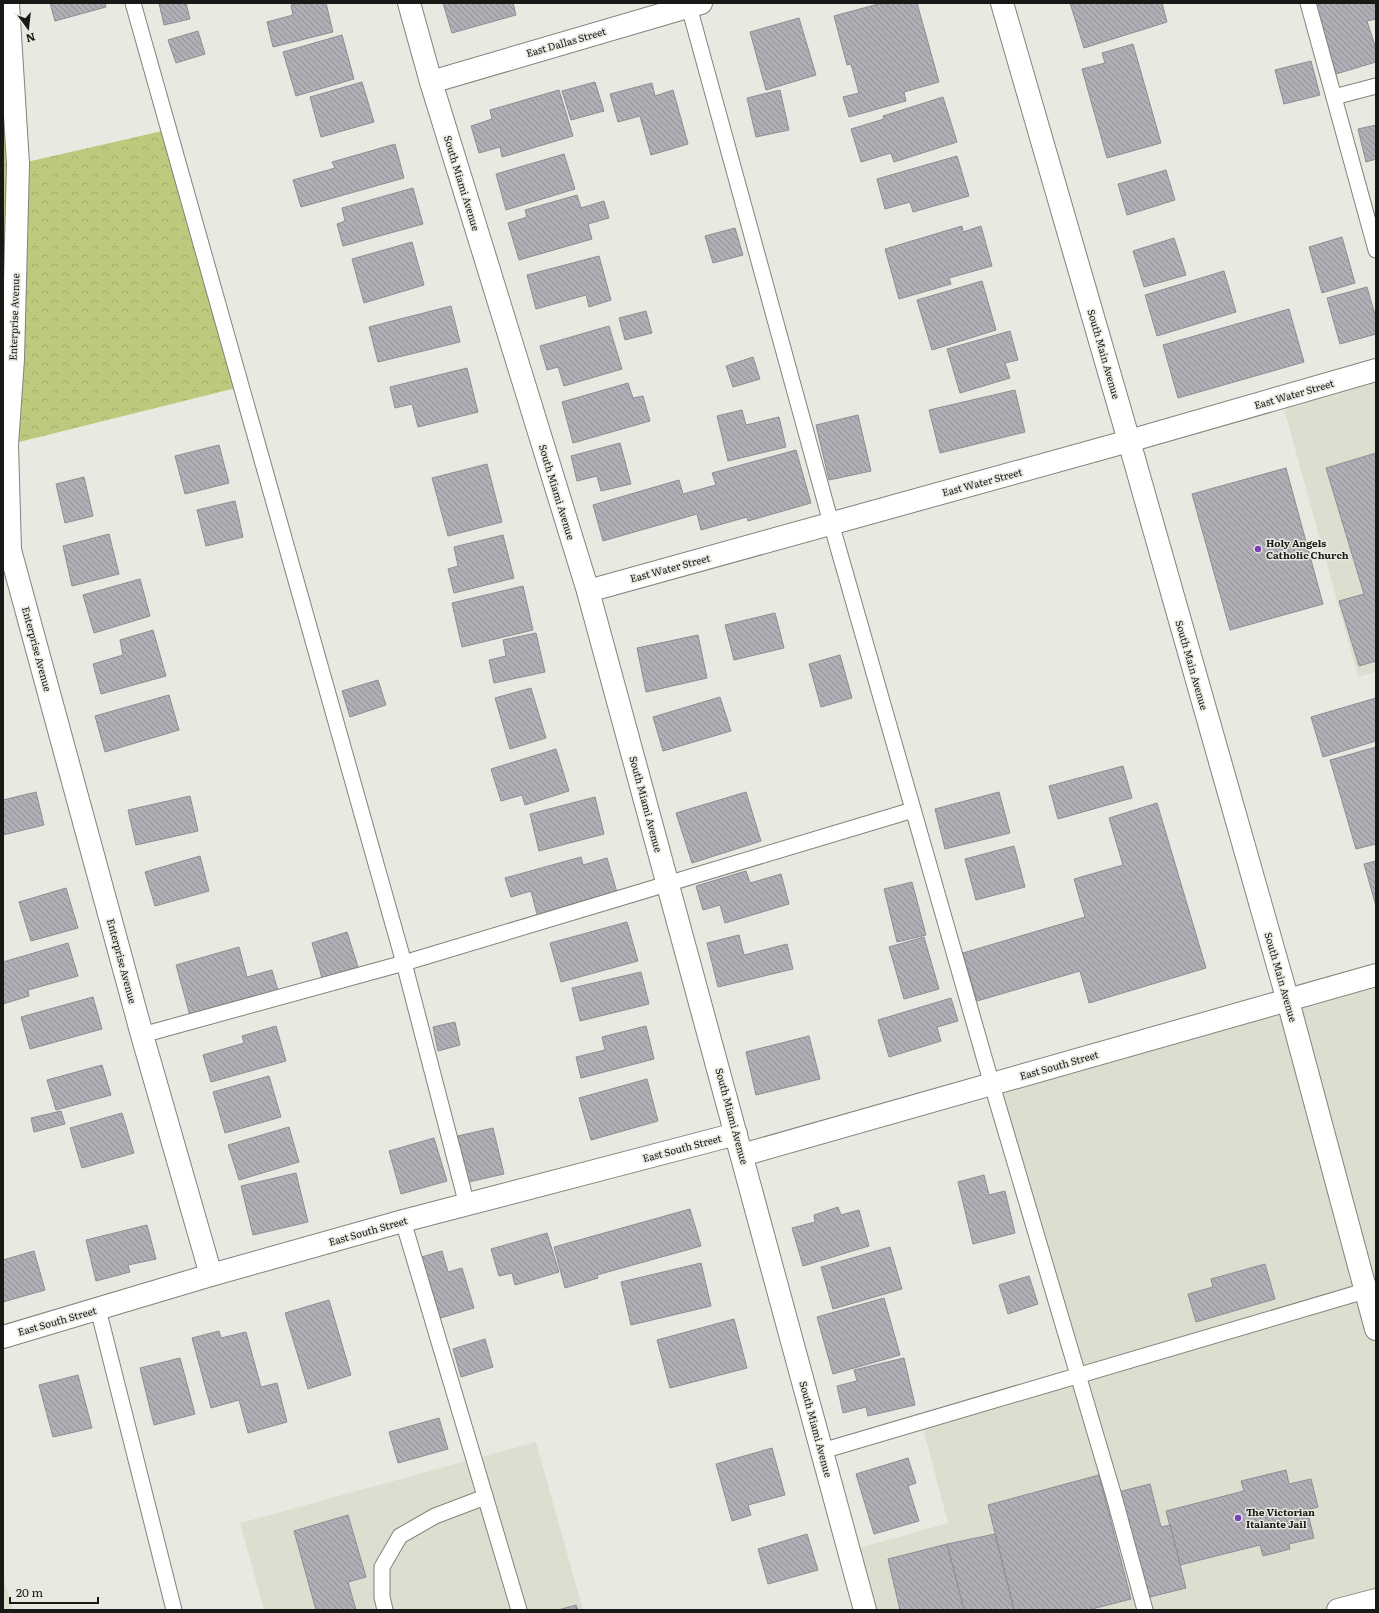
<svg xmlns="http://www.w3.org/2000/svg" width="1379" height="1613" viewBox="0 0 1379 1613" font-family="Literata,serif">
  <defs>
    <pattern id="forest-crowns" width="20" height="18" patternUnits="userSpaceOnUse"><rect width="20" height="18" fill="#bcca7e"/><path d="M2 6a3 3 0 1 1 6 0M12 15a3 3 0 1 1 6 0" fill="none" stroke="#a1ad6c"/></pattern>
    <pattern id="building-back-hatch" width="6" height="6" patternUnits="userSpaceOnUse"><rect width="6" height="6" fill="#b1aeb6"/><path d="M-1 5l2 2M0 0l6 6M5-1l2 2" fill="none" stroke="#8f8d93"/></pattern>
  </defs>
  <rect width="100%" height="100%" fill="#e8eae1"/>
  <g fill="#dcdfcf">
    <path d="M1376,370V672L1358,677L1281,398Z"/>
    <path d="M1376,975V1610H865L849,1551L948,1523L921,1421L1077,1376L992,1085Z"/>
    <path d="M536,1442L583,1610H264L240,1523Z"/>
    <path d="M3,1576L13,1610H3Z"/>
  </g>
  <path fill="url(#forest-crowns)" d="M3,3L18,164L171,129L240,387L7,445L3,450Z"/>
  <g fill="url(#building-back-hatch)" stroke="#8f8c94">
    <path d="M50,3H105L106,7L55,21Z"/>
    <path d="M159,3H186L190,19L164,25Z"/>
    <path d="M300,3H326L333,32L273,47L267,22L293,15L291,5Z"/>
    <path d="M443,3H513L516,15L452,33Z"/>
    <path d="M882,3H917L939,82L904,92L906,101L849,117L843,97L859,93L851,64L847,65L834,16Z"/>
    <path d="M1070,3H1162L1167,22L1084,48Z"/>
    <path d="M1315,3H1376V19L1367,21L1376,49V62L1336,74Z"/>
    <path d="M799,18L816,75L766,90L750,32Z"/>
    <path d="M198,31L205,54L176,63L168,40Z"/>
    <path d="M342,35L354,79L296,96L283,52Z"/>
    <path d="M1133,44L1161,143L1107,158L1082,69L1105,63L1102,53Z"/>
    <path d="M1311,61L1320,95L1284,104L1275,70Z"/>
    <path d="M362,82L374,122L321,137L310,97Z"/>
    <path d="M595,82L604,111L571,120L562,91Z"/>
    <path d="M652,83L655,96L673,90L688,144L651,155L640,116L618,122L610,94Z"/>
    <path d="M559,90L573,136L502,157L500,147L479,153L471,126L492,119L490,110Z"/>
    <path d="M780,90L789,130L756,137L747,98Z"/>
    <path d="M943,97L957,142L894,162L891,153L861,162L851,129L884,119L883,116Z"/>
    <path d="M1376,125V159L1366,162L1358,129Z"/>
    <path d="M395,144L404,178L301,207L293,180L335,168L332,162Z"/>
    <path d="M564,154L575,189L506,210L496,174Z"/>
    <path d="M957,156L969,196L913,212L910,202L885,209L877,179Z"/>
    <path d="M1166,170L1175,200L1127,215L1118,184Z"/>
    <path d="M413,188L423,224L343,246L337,224L345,221L342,208Z"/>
    <path d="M577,195L581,208L604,201L609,218L588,224L592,239L519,260L508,223L527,217L525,210Z"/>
    <path d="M962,226L963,232L981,226L992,266L949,278L951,284L899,299L885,249Z"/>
    <path d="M735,228L743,255L713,263L705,236Z"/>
    <path d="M1342,237L1355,283L1322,293L1309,247Z"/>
    <path d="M1174,238L1186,275L1144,287L1133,251Z"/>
    <path d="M412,242L424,285L364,303L352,259Z"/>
    <path d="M599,256L611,300L589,307L586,295L536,309L527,275Z"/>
    <path d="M1224,271L1236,312L1157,336L1145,295Z"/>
    <path d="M982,281L996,330L932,350L917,300Z"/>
    <path d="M1367,287L1376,318V334L1340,344L1327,298Z"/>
    <path d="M451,306L460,342L378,362L369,327Z"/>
    <path d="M1289,309L1304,362L1178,398L1163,345Z"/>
    <path d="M646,311L652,333L625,340L619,318Z"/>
    <path d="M609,326L622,369L564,386L558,367L547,370L540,346Z"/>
    <path d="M1010,331L1018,360L1005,363L1010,378L960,393L947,349Z"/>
    <path d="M753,357L760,379L733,387L726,366Z"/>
    <path d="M467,368L478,412L418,427L412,404L395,408L390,387Z"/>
    <path d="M628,383L633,398L643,396L650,421L573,443L562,402Z"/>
    <path d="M1015,390L1025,432L940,453L929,410Z"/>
    <path d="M742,410L746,425L779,417L786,447L728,461L717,416Z"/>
    <path d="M858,415L871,471L829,480L816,425Z"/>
    <path d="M620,443L631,484L601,491L597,476L577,481L571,456Z"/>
    <path d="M219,445L229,483L185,494L175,456Z"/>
    <path d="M796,450L811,503L748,521L747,517L701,530L697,514L603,541L593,505L679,480L683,494L716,485L712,473Z"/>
    <path d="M1376,453V661L1359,666L1339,601L1364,594L1326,468Z"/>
    <path d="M487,464L502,522L448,536L432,478Z"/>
    <path d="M1286,468L1323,604L1230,630L1192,494Z"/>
    <path d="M84,477L93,516L65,523L56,484Z"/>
    <path d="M235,501L243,537L206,546L197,510Z"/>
    <path d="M109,534L119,574L72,586L63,546Z"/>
    <path d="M503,535L514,578L454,593L448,569L458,566L454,547Z"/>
    <path d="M140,579L150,616L94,633L83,595Z"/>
    <path d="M523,586L533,630L462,647L452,603Z"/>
    <path d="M775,613L784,648L734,660L725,625Z"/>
    <path d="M153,630L166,676L101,694L93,664L123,655L120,640Z"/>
    <path d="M536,633L545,672L494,683L489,660L506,656L503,640Z"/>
    <path d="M698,635L707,678L646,692L637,648Z"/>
    <path d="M840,655L852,698L821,707L809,664Z"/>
    <path d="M378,680L386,705L350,717L342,691Z"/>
    <path d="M531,688L546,738L510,749L495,698Z"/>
    <path d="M169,695L179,730L105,752L95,716Z"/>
    <path d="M720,697L731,731L663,751L653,717Z"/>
    <path d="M1376,698V741L1323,757L1311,717Z"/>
    <path d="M1376,747V844L1356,849L1330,760Z"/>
    <path d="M556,749L569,791L525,805L522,795L501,801L491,769Z"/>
    <path d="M1123,766L1132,798L1058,819L1049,786Z"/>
    <path d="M36,792L44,825L3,835V800Z"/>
    <path d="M746,792L761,841L692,863L676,813Z"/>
    <path d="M999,792L1010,833L945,849L935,809Z"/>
    <path d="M190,796L198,831L136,845L128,810Z"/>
    <path d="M595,797L604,834L539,851L530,814Z"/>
    <path d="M1157,803L1206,968L1089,1003L1080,971L977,1001L963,953L1085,917L1074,879L1123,865L1109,818Z"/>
    <path d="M1014,846L1025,887L976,900L965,859Z"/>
    <path d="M200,856L209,891L155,906L145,872Z"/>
    <path d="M581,857L583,865L607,858L618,896L538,918L531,891L511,897L505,878Z"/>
    <path d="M1376,861V906L1364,864Z"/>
    <path d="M746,871L750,883L781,874L789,904L725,923L720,905L703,910L696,886Z"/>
    <path d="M912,882L926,935L897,942L884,889Z"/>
    <path d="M66,888L78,928L31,941L19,902Z"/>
    <path d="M627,922L638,961L561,982L550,943Z"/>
    <path d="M347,932L358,967L322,978L312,943Z"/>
    <path d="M739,935L744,955L787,944L793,969L718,987L707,943Z"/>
    <path d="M924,937L939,989L904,999L889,947Z"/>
    <path d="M68,943L78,976L28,990L29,996L3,1004V962Z"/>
    <path d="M239,947L247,977L272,970L278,991L190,1016L176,965Z"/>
    <path d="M641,972L649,1004L580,1021L572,988Z"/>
    <path d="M93,997L102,1029L30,1049L21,1017Z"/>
    <path d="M951,998L958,1021L937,1027L941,1041L889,1057L878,1020Z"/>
    <path d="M455,1022L460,1045L438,1051L433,1027Z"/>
    <path d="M276,1026L286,1061L211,1082L203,1055L244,1043L242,1036Z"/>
    <path d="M646,1026L654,1059L581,1078L576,1057L605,1050L602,1037Z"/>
    <path d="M809,1036L820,1079L756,1095L746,1052Z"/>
    <path d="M102,1065L111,1095L56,1110L47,1080Z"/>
    <path d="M269,1076L281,1117L225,1133L213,1092Z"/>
    <path d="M647,1079L658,1121L591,1140L579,1098Z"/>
    <path d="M61,1111L65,1124L34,1132L31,1118Z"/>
    <path d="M122,1113L134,1153L82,1168L70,1128Z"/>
    <path d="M289,1127L299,1162L239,1180L228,1145Z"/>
    <path d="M493,1128L504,1174L464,1183L453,1137Z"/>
    <path d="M434,1138L447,1181L401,1194L389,1151Z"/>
    <path d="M296,1173L308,1222L253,1235L241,1186Z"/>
    <path d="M984,1175L989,1195L1005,1191L1015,1233L973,1244L958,1182Z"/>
    <path d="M838,1207L841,1215L859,1210L869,1246L803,1266L792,1228L815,1222L814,1215Z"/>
    <path d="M690,1209L701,1246L597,1275L598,1278L565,1288L554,1247Z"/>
    <path d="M147,1225L156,1259L128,1265L130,1272L96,1281L86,1240Z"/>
    <path d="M547,1233L559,1272L515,1285L512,1273L499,1276L491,1249Z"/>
    <path d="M890,1247L902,1289L833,1309L821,1267Z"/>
    <path d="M34,1251L45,1290L3,1302V1260Z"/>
    <path d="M442,1251L448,1272L462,1268L474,1308L437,1319L418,1258Z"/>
    <path d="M701,1263L711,1306L631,1325L621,1282Z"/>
    <path d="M1265,1264L1275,1299L1196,1322L1188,1294L1213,1287L1211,1279Z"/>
    <path d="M1029,1276L1038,1304L1008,1314L999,1285Z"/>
    <path d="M884,1298L900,1355L833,1374L817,1317Z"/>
    <path d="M329,1300L351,1375L308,1389L285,1313Z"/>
    <path d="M734,1319L747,1368L670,1388L657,1340Z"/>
    <path d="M219,1331L221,1338L246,1332L261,1387L277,1383L287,1422L248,1433L239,1400L211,1408L192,1338Z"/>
    <path d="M485,1339L493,1367L461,1377L453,1349Z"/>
    <path d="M180,1358L195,1414L154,1425L140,1368Z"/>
    <path d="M904,1358L915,1405L868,1416L866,1407L843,1413L837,1386L857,1381L854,1370Z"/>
    <path d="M78,1375L92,1428L53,1437L39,1385Z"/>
    <path d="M439,1418L448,1449L398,1463L389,1432Z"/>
    <path d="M772,1448L785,1495L748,1505L751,1515L732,1521L716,1464Z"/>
    <path d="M908,1458L916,1483L908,1486L919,1521L874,1534L856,1474Z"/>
    <path d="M1286,1470L1289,1484L1311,1479L1318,1507L1307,1510L1314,1538L1289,1544L1290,1549L1263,1556L1260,1545L1180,1565L1166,1511L1244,1491L1241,1481Z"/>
    <path d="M1099,1475L1131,1599L1088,1610H1014L988,1505Z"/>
    <path d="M1150,1484L1161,1527L1170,1525L1186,1588L1146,1598L1118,1492Z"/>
    <path d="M348,1515L366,1577L348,1582L356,1610H316L294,1531Z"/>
    <path d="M807,1534L818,1570L768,1584L758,1549Z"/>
    <path d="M995,1534L1014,1610H964L947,1544Z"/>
    <path d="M947,1544L964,1610H900L888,1559Z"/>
    <path d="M576,1605L578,1610H558Z"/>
  </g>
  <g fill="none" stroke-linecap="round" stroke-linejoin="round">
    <defs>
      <g id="lane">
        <path d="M133,3L404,963L467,1205"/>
        <path d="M688,3L831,523L992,1085L1113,1493L1145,1610"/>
        <path d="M1308,3L1376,250"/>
        <path d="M1334,97L1376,86"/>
        <path d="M142,1035L404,963L913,810"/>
        <path d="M403,1221L519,1610"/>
        <path d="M98,1309L174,1610"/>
        <path d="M822,1451L1375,1288"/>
        <path d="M385,1610L382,1597V1567L400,1536L435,1516L485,1497"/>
      </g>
      <g id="street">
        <path d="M8,3L18,164L13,359L7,445L10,550L142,1035L211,1275"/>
        <path d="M409,3L431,82L588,591L865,1610"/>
        <path d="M431,82L701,3"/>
        <path d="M588,591L1129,441L1376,370"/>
        <path d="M742,1155L1376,975"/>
        <path d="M3,1337L211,1275L403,1221L736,1134"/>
      </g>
      <g id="secondary">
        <path d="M1002,3L1129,441L1288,1001L1376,1329"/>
        <path d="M1338,1610L1376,1600"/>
      </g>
    </defs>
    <use href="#lane" stroke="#81837b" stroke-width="17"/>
    <use href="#street" stroke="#81837b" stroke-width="24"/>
    <use href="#secondary" stroke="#81837b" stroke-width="24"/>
    <use href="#lane" stroke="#fff" stroke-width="15"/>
    <use href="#street" stroke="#fff" stroke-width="22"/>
    <use href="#secondary" stroke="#fff" stroke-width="22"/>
  </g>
  <g fill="#7a40b6" stroke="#e8eae1" stroke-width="1.5">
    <circle cx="1258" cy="549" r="4"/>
    <circle cx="1238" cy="1518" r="4"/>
  </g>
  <g text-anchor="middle" stroke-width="3" stroke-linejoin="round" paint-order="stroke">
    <g font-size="10" fill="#181916" stroke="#e8eae1">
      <text transform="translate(566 42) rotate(-16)" y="4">East Dallas Street</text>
      <text transform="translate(462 183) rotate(73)" y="4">South Miami Avenue</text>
      <text transform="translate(14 317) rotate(-88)" y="4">Enterprise Avenue</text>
      <text transform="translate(1104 354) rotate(74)" y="4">South Main Avenue</text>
      <text transform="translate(1294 394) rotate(-16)" y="4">East Water Street</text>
      <text transform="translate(982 482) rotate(-15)" y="4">East Water Street</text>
      <text transform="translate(557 492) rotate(73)" y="4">South Miami Avenue</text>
      <text transform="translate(670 568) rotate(-15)" y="4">East Water Street</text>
      <text transform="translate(37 649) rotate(75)" y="4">Enterprise Avenue</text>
      <text transform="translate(1192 665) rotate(74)" y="4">South Main Avenue</text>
      <text transform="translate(646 804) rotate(75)" y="4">South Miami Avenue</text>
      <text transform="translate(122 961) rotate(75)" y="4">Enterprise Avenue</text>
      <text transform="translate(1281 977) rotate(74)" y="4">South Main Avenue</text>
      <text transform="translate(1059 1065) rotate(-16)" y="4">East South Street</text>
      <text transform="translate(732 1116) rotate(75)" y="4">South Miami Avenue</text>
      <text transform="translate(682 1148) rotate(-15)" y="4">East South Street</text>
      <text transform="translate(368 1231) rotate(-16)" y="4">East South Street</text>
      <text transform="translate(57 1321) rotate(-16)" y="4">East South Street</text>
      <text transform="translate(816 1429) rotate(75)" y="4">South Miami Avenue</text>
    </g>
    <g font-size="10" font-weight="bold" fill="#181916" stroke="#e8eae1" text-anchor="start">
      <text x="1266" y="547">Holy Angels<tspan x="1266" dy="12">Catholic Church</tspan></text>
      <text x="1246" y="1516">The Victorian<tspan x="1246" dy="12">Italante Jail</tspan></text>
    </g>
  </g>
  <rect width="1379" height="1613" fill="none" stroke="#181916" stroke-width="8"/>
  <g transform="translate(28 28) rotate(165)" stroke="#e8eae1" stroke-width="3" paint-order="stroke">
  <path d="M0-3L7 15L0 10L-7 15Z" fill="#181916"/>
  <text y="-6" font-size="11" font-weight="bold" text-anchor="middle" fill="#181916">N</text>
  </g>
  <path d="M10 1597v6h88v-6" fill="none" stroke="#181916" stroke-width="2"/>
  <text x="16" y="1597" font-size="12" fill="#181916" stroke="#e8eae1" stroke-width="3" paint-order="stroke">20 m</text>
</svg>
